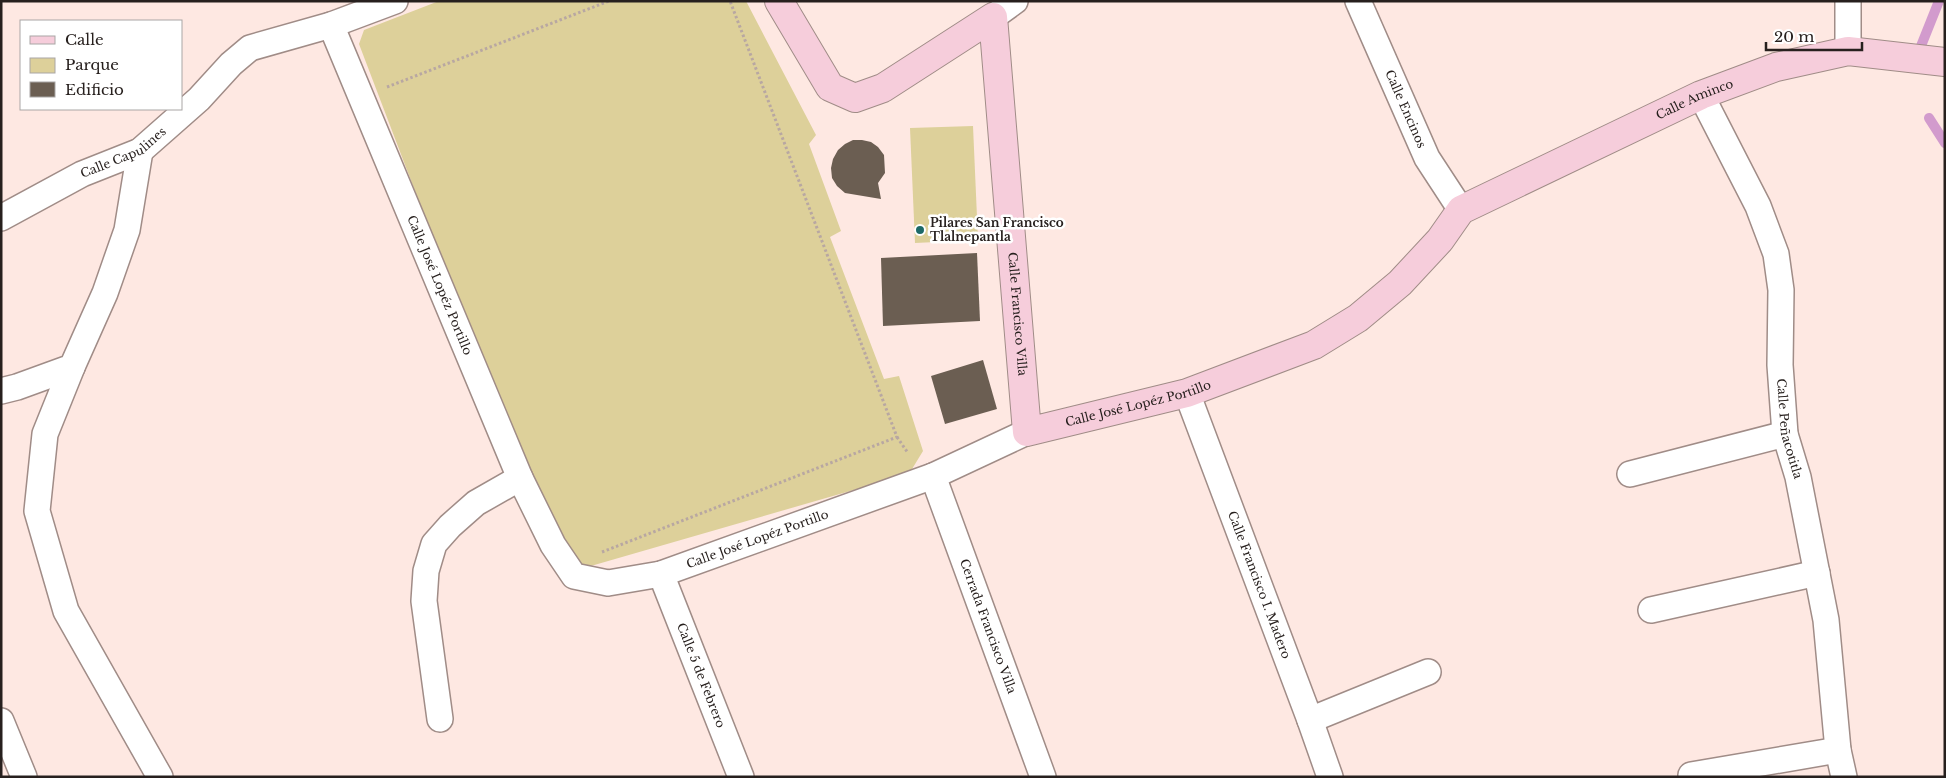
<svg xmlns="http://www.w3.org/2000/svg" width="1946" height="778" viewBox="0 0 1946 778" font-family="'Libre Baskerville',serif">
  <rect width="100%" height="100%" fill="#fee8e2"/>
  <g fill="#ddd09a">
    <path d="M439,1H746L816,135L809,144L841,231L830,237L884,379L899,376L923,451L909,474L577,570L557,564L359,44L364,30Z"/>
    <path d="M973,126L978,240L915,243L910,128Z"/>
  </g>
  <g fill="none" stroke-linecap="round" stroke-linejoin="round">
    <g stroke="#d29bcd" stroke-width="10">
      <path d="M1917,56L1939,1"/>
      <path d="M1929,118L1945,143"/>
    </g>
  </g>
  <g fill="#6b5e52">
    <path d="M853,140H862L871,142L878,147L884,155L885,173L878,183L881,199L845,193L837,186L832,178L831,168L833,159L838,150L845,144Z"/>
    <path d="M977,253L980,321L883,326L881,258Z"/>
    <path d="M983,360L997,409L945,424L931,376Z"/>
  </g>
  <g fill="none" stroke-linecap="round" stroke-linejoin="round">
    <defs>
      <g id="street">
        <path id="s1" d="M1358,1L1427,158L1461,210"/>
        <path d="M993,17L1015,1"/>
        <path id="s2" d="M331,25L520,478L553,545L574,576L608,583L661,574L933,476L1027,432"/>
        <path d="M1848,51V1"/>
        <path id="s3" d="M1701,95L1758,206L1776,254L1781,290L1780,365L1785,434L1798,477L1826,620L1838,750L1844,777"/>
        <path id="s4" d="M1,218L82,174L140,151L199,99L231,64L250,48L331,25L395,1"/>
        <path d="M72,367L45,434L37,511L66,611L160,777"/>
        <path d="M1,391L17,387L72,367L105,293L127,230L140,151"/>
        <path id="s5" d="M1187,393L1310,720L1330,777"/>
        <path d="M1630,474L1785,434"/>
        <path id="s6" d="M933,476L1043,777"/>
        <path id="s7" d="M661,574L741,777"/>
        <path d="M1651,610L1817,573"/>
        <path d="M440,719L424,601L426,571L434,544L450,526L476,503L520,478"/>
        <path d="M1310,720L1428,672"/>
        <path d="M1,721L24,777"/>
        <path d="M1691,775L1838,750"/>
      </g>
      <g id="secondary">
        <path id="s8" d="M779,1L830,87L855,98L883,88L993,17L1027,432L1187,393L1314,345L1358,318L1400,283L1440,240L1461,210L1701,95L1776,67L1848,51L1945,62"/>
      </g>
    </defs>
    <use href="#street" stroke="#a08c87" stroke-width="28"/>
    <use href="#secondary" stroke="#a08c87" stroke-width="30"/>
    <g stroke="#b8a7a2" stroke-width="3" stroke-dasharray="2.5 2.5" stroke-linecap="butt">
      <path d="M387,87L609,1"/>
      <path d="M897,437L908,453"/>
      <path d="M602,552L897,437L730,1"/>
    </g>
    <use href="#street" stroke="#fff" stroke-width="25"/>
    <use href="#secondary" stroke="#f6cddb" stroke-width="28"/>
  </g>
  <circle fill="#1d6967" stroke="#fff" stroke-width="2" cx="920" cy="230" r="5"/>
  <g text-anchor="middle" stroke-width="5" stroke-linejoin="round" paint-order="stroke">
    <g font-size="12" fill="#27201e" stroke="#fff">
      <text dy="4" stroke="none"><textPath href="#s8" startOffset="1465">Calle Aminco</textPath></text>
      <text dy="4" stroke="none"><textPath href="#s1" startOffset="118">Calle Encinos</textPath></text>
      <text dy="4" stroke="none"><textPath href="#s4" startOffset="139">Calle Capulines</textPath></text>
      <text dy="4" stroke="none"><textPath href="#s2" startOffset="282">Calle José Lopéz Portillo</textPath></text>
      <text dy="4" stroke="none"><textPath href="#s8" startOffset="586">Calle Francisco Villa</textPath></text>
      <text dy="4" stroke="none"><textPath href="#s8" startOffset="819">Calle José Lopéz Portillo</textPath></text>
      <text dy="4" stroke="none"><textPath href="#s3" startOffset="352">Calle Peñacotitla</textPath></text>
      <text dy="4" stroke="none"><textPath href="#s2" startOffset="794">Calle José Lopéz Portillo</textPath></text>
      <text dy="4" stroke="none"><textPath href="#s5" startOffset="205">Calle Francisco I. Madero</textPath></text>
      <text dy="4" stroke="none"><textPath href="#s6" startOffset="160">Cerrada Francisco Villa</textPath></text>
      <text dy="4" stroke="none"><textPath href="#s7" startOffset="109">Calle 5 de Febrero</textPath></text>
    </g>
    <g font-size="12" font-weight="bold" fill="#27201e" stroke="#fff" text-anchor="start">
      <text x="930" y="227">Pilares San Francisco<tspan x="930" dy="14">Tlalnepantla</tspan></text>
    </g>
  </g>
  <rect width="1946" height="778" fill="none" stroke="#27201e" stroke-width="5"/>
  <rect x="20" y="20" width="162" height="90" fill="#ffffff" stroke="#a9a6a5"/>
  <rect x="30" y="36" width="25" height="8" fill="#f6cddb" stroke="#a9a6a5"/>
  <text x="65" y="45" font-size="15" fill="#27201e">Calle</text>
  <rect x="30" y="58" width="25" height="15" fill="#ddd09a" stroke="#a9a6a5"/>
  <text x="65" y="70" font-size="15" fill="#27201e">Parque</text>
  <rect x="30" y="82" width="25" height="15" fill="#6b5e52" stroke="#a9a6a5"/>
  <text x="65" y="95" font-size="15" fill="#27201e">Edificio</text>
  <path d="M1766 42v8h96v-8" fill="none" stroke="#27201e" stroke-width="2.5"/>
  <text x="1774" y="42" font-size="15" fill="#27201e" stroke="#ffffff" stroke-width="4" paint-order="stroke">20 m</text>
</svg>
